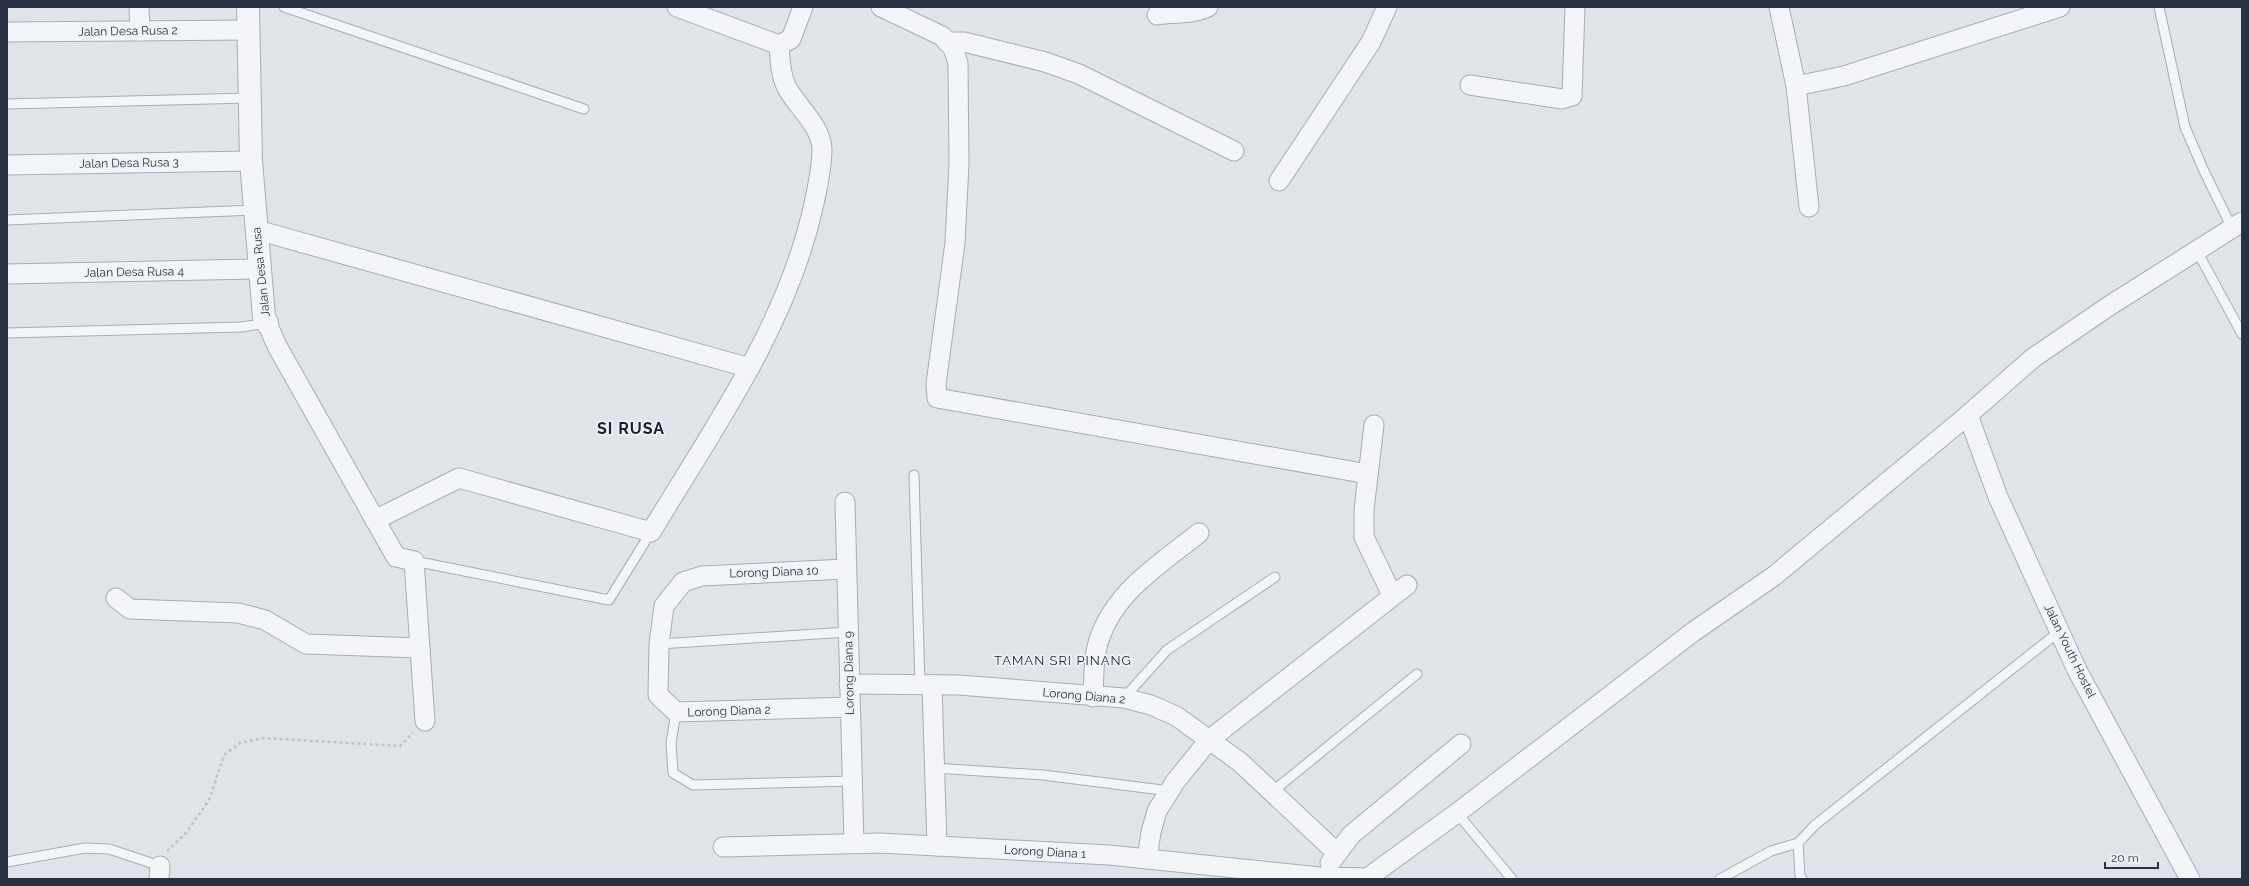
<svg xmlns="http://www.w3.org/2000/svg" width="2249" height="886" viewBox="0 0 2249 886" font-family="Raleway,sans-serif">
  <rect width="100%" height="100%" fill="#e0e4e9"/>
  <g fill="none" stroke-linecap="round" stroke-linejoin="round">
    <defs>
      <g id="service">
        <path d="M284,7L584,109"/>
        <path d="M2159,7L2185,127L2204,171L2232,228"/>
        <path d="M7,104L250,98"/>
        <path d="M7,220L255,210"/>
        <path d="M2197,251L2242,334"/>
        <path d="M7,333L241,327L267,323"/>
        <path d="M914,475L920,685"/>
        <path d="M414,561L609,600L651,532"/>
        <path d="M659,644L848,632"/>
        <path d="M1124,698L1167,650L1275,577"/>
        <path d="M676,712L671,743L673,773L693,785L853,781"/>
        <path d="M934,768L1043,775L1170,791"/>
        <path d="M1272,792L1417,674"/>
        <path d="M1457,813L1512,879"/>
        <path d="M7,862L85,848L109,849L160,866"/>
        <path d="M1720,879L1771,851L1798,843"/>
        <path d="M1802,879L1800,876L1798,843L1815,825L2060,631"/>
      </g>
      <g id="minor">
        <path d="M139,7L140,31"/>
        <path d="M677,7L779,45L791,39L803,7"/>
        <path d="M881,7L942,36L953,48L958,63L959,164L955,243L936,384L937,398L1368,474"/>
        <path d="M1779,7L1796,86L1809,207"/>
        <path d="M1157,15C1174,12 1192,15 1208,7"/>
        <path d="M7,32L248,30"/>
        <path d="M947,42H964L1045,62L1079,74L1234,151"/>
        <path d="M1470,85L1562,99L1572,96L1575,7"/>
        <path d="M1796,86L1844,76L2060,7"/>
        <path d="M7,165L251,161"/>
        <path d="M1279,181L1371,42L1387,7"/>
        <path d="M257,230L750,368"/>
        <path d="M7,274L260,269"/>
        <path d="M267,323L277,346L396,557L414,561L425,721"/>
        <path d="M1968,415L1998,497L2077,670L2190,879"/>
        <path d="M1374,425L1364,510V537L1392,595"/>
        <path d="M845,502L854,843"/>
        <path d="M375,520L459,478L651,532C713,429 786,327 813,208C817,189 822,169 822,149C821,125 796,106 786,86C780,73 780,59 779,45"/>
        <path d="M846,569L702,576L683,582L664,606L659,644L658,695L676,712L850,707"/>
        <path d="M116,598L130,609L238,613L265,620L306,644L420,648"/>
        <path d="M849,684L959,685L1124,698L1151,705L1176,716L1240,762L1337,853"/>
        <path d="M932,685L937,846"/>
        <path d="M1093,697C1094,681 1093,663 1097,647C1110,594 1159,565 1199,533"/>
        <path d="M723,847L880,843L1109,855L1320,877L1367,878"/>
        <path d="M1147,859L1151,832L1157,811L1175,782L1209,740L1407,585"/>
        <path d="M1330,863L1351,835L1461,744"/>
        <path d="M159,879L160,866"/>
        <path d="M1366,879L1457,813L1693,632L1774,576L1968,415L2033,358L2109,306L2242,222"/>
      </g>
      <path id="tertiary" d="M248,7L251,161L264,317L267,323"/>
    </defs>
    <use href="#service" stroke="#a5abb4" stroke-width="11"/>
    <use href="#minor" stroke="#a5abb4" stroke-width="21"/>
    <use href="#tertiary" stroke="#a5abb4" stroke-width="24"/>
    <path stroke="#bec2c8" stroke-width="2.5" stroke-dasharray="3 3" stroke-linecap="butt" d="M167,851L186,833L209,800L224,755L240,743L263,738L400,746L413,733"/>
    <use href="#service" stroke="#f3f4f7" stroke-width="9"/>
    <use href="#minor" stroke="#f3f4f7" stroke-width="19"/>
    <use href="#tertiary" stroke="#f3f4f7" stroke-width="22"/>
  </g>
  <g text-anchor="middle" stroke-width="3.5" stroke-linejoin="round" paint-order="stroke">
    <g font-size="12" fill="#273242" stroke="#eff3f7">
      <text transform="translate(128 31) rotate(-1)" y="4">Jalan Desa Rusa 2</text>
      <text transform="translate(129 163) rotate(-1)" y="4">Jalan Desa Rusa 3</text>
      <text transform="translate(134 272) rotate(-1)" y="4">Jalan Desa Rusa 4</text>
      <text transform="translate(261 272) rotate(-96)" y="4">Jalan Desa Rusa</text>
      <text transform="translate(774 572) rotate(-2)" y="4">Lorong Diana 10</text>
      <text transform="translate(2070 651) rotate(64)" y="4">Jalan Youth Hostel</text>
      <text transform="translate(849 673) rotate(-91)" y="4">Lorong Diana 9</text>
      <text transform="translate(1084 696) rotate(5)" y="4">Lorong Diana 2</text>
      <text transform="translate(729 711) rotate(-2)" y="4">Lorong Diana 2</text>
      <text transform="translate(1045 852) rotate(3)" y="4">Lorong Diana 1</text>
    </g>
    <g font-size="13" letter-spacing="1" fill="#1a2332" stroke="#eff3f7">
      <text x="1063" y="665">TAMAN SRI PINANG</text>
    </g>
    <g font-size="16" font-weight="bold" letter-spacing="1" fill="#1a2332" stroke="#eff3f7">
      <text x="631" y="434">SI RUSA</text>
    </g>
  </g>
  <rect width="2249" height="886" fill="none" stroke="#273242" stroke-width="16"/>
  <path d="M2105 862v6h53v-6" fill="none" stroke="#273242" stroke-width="2"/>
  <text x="2111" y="862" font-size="12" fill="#273242" stroke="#eff3f7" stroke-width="3" paint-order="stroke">20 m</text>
</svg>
